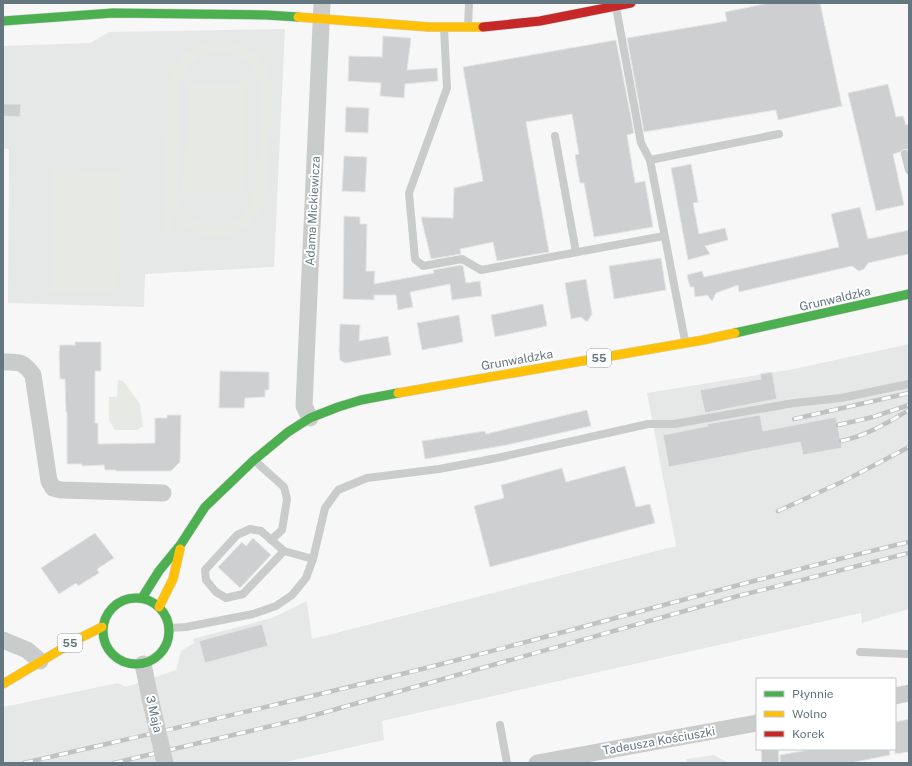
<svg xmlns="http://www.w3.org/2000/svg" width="912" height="766" viewBox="0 0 912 766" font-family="'Public Sans',sans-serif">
  <rect width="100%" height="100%" fill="#f7f7f7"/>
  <g fill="#e6e8e7">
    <path d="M285,29L274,267L145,274L144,307L8,303L9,149H3V46L90,43L109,32Z"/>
    <path d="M909,344V609L862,623L861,613L382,721L384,740L281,763H3V707L118,683L126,687L176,670L181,651L194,643L193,639L272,618L307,601L312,639L676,546L647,393L794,369Z"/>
    <path d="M714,755L729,763H687L686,759Z"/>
  </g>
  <g fill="#e6e9e4" fill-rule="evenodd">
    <path d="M221,40C253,43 270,61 274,93L267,184C266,195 264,204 258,213C239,243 196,244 173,217L172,231L162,230L169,82C177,55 193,42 221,40ZM220,51C226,53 233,53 239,56C253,62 261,80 261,95C259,117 258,140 257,162C256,174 257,188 253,199C247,215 232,225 215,226C198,226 185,214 177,199L181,86C187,64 198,55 220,51Z"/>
    <path d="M189,83L247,86L242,194L183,191Z"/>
    <path d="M53,169L121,171L118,294L50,292Z"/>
    <path d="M118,380L123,381L140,404L143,426L137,430H115L109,420V397H117Z"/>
  </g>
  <g fill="#cdcfd0" stroke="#e6e6e6">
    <path d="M769,3H820L842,106L778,120L776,110L644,132L627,38L727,21L725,12Z"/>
    <path d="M383,36L411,38L407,70L437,68L438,81L405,84L404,98L380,96L381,83L348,81L349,56L382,57Z"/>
    <path d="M616,40L634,133L627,135L635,183L645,181L653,227L594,237L584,183H580L575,155L579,154L572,114L526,122L549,252L497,261L493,242L460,249L461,254L431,259L421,217L453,218L454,188L483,181L463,67Z"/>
    <path d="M888,84L896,117L903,116L906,125L909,124V150L904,149L900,152L893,154L904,205L876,211L848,93Z"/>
    <path d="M3,104H21L20,117L3,116Z"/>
    <path d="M346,107L369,108L368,133L345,132Z"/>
    <path d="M344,156L367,157L365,192L342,191Z"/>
    <path d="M691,164L698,202L693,203L699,234L725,228L728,240L705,246L710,254L688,260L671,168Z"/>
    <path d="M860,207L868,239L909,230V254L868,263L864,269L859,271L852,266L739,292L738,285L716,293L712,301L707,295L695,297L694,287H690L687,275L702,271L704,277L839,247L831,214Z"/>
    <path d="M344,216L360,217V224H367L366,271H375L374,284L434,273L433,270L461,265L463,266L466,283L480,281L482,296L452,300L450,284L410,292L413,307L398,310L396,295H374V300L343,299Z"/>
    <path d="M661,258L666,290L614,299L609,266Z"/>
    <path d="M586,279L592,314L587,322L581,317L571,319L565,283Z"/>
    <path d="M543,304L547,326L495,337L491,315Z"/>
    <path d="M459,315L463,342L422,350L417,323Z"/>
    <path d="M340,324L360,325L359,341L388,336L391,355L345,363L340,360L339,351Z"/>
    <path d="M75,342H101V371H95V423H98V444L155,443V418H167V415H181L180,462L171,471H116V470H105L104,465L82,466V464H67V412H66L65,379H60L59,354L60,345H75Z"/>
    <path d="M220,371L269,372V390H265V397L245,398L244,408H219Z"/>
    <path d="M772,372L777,399L705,413L700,390L761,379L760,374Z"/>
    <path d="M587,410L591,426L507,445L425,459L422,441L485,431L486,434Z"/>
    <path d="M760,415L763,431L836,417L842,448L803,455L800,442L669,467L663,435L708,426L707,424Z"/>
    <path d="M625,466L636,507L650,504L655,523L490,567L474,506L504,498L501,485L562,468L566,482Z"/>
    <path d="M95,533L114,558L97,569L99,573L78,586L76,583L59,594L41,568Z"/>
    <path d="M253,538L271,555L240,588L218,567L242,542L246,546Z"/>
    <path d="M262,624L268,646L205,663L199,641Z"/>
    <path d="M909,719V752L895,754V722Z"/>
    <path d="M814,749H889L890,755L850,763H780V755Z"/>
  </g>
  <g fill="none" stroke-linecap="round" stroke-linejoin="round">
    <defs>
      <g id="fast">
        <path d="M3,21L113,13L266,15L298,17"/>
        <path d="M735,333L909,294"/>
        <circle cx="136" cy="631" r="33"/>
        <path d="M142,598L159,571L181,544L205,507L254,460L288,432L310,418L338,407L361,400L398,393"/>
      </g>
      <g id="slow">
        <path d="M298,17L429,27H483"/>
        <path d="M398,393L703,340L735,333"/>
        <path d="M159,607L173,579L180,549"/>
        <path d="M3,684L80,638L102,627"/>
      </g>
      <path id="jam" d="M483,27L540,21L631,3"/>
    </defs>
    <use href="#fast" stroke="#d3d4d5" stroke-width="10"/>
    <use href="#slow" stroke="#d3d4d5" stroke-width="10"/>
    <use href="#jam" stroke="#d3d4d5" stroke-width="10"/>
    <g stroke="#cacccc" stroke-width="8">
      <path d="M616,7L641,143L650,160L685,341"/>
      <path d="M468,27L469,3"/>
      <path d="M444,28L447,88L409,193L415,259L423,266L462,259L481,270L664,236"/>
      <path d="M555,136L576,252"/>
      <path d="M905,154L909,170"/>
      <path d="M650,160L779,134"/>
      <path d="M254,460L284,487L287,499L282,530L271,540"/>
      <path d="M284,551L243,594L226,598L216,592L206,580L205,570L237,535L250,529L261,531L284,551L313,559"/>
      <path d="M169,628L186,627L253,614L276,606L292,595L306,578L313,559L325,508L338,490L367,478L439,469L497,458L648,424H674L794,403L841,398L909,384"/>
      <path d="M860,652L909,654"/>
      <path d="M500,725L507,763"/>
    </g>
    <g stroke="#cacccc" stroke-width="17">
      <path d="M3,362C19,362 23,361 33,375L49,481L53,488L61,490L163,493"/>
      <path d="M310,418L304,406L322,3"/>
      <path d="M3,640L27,650L40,661"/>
      <path d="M143,664L150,698"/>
      <path d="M895,696L909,693"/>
      <path d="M770,749V763"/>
      <path d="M537,763L757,723"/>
    </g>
    <use href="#fast" stroke="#4caf50" stroke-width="9"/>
    <use href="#slow" stroke="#ffc107" stroke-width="9"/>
    <use href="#jam" stroke="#c62828" stroke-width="9"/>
    <defs>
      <g id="rail">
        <path d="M794,419L909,393"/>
        <path d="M838,425L873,417L909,405"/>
        <path d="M841,441C866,436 887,423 909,410"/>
        <path d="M778,511L844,481L909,447"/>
        <path d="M24,763C171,729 319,696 465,658C613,620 760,577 909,542"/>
        <path d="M114,763L301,719L738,596L909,553"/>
      </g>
    </defs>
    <use href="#rail" stroke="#c0c1c2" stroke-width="4.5"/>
    <use href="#rail" stroke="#fff" stroke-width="3" stroke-dasharray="9" stroke-linecap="butt"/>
    <path stroke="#cacccc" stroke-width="17" d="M150,698L165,763"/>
  </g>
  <g text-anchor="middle" stroke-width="4" stroke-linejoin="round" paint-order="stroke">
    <g fill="#fff" stroke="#92a0a6" stroke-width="1">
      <rect x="587" y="349" width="24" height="18" rx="3"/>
      <rect x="58" y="634" width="24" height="18" rx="3"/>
    </g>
    <g font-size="11" font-weight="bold" fill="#647780">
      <text x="599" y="362">55</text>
      <text x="70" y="647">55</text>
    </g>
    <g font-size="12" fill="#647780" stroke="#fff">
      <text transform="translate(313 211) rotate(-87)" y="4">Adama Mickiewicza</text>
      <text transform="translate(835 299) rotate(-13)" y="4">Grunwaldzka</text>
      <text transform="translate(517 360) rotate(-10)" y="4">Grunwaldzka</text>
      <text transform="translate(154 714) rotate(77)" y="4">3 Maja</text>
      <text transform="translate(659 741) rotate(-10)" y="4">Tadeusza Kościuszki</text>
    </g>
  </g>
  <rect width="912" height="766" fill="none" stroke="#647780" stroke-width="8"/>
  <rect x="756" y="678" width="140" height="72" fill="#ffffff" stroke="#c1c9cc"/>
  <rect x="764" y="691" width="20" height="6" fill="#4caf50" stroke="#c1c9cc"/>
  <text x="792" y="698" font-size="12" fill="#647780">Płynnie</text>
  <rect x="764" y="711" width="20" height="6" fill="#ffc107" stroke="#c1c9cc"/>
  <text x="792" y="718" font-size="12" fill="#647780">Wolno</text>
  <rect x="764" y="731" width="20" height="6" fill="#c62828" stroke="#c1c9cc"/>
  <text x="792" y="738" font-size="12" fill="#647780">Korek</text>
</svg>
